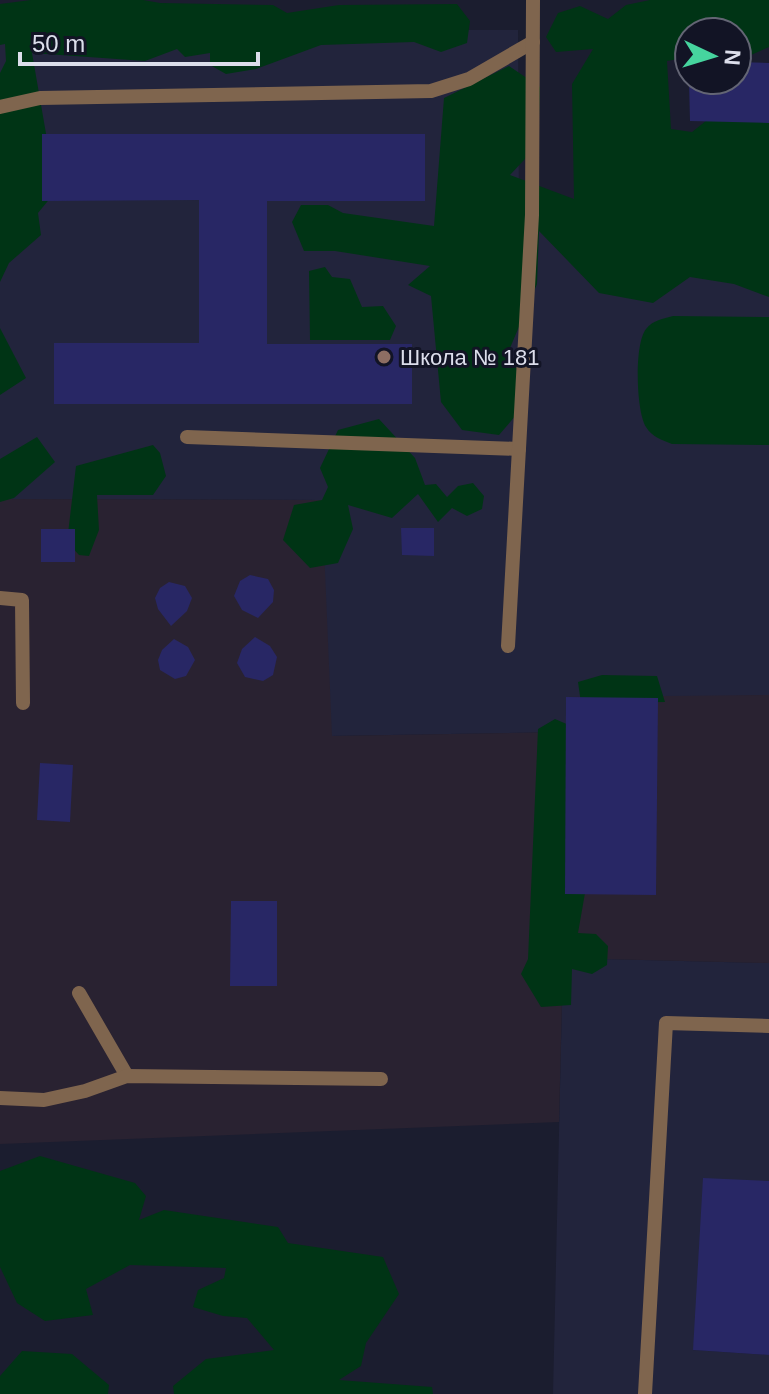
<svg xmlns="http://www.w3.org/2000/svg" width="769" height="1394" viewBox="0 0 769 1394" font-family="Arial,sans-serif">
  <rect width="100%" height="100%" fill="#1b1d2f"/>
  <g fill="#22243c">
    <path d="M0,30H518L519,215L769,206V695L658,698L566,732L331,736L321,500L0,499Z"/>
    <path d="M563,958L769,963V1181L693,1350L769,1355V1394H553Z"/>
  </g>
  <path fill="#292231" d="M0,499L322,500L332,736L566,732V697L769,695V963L563,958L559,1122L0,1144Z"/>
  <g fill="#003415">
    <path d="M31,0H143L160,3L273,5L287,13L339,5L457,4L470,21L467,43L441,52L414,42L321,45L256,69L226,74L210,65V53L185,57L177,49L145,61L32,53L56,191L38,213L41,235L9,263L0,282V73L6,61L5,44L0,45V4Z"/>
    <path d="M650,0H769V47L751,55L737,52V32H689V57L667,61L671,129L692,132L746,89L769,94V297L734,284L690,277L653,303L599,293L539,231L537,284L510,348L519,377L517,414L499,435L462,430L441,402L431,296L408,285L430,266L335,251H304L292,222L301,205H328L343,213L434,226L444,98L509,66L540,87L538,145L510,175L574,199L572,84L593,49L556,52L546,37L558,13L580,6L608,19L626,5Z"/>
    <path d="M325,267L332,277L350,279L362,307L383,306L396,326L390,340H310L309,271Z"/>
    <path d="M673,316L769,317V445L672,444C662,440 652,437 646,427C636,411 634,344 646,329C653,320 663,319 673,316Z"/>
    <path d="M0,328L26,378L0,395Z"/>
    <path d="M379,419L415,458L425,485L436,484L447,497L458,486L473,483L484,496L482,509L467,516L452,508L438,522L418,494L392,518L348,505L353,529L338,563L310,568L283,540L294,505L322,500L328,487L320,468L338,430Z"/>
    <path d="M37,437L55,462L14,498L0,502V459Z"/>
    <path d="M153,445L160,453L166,476L153,495H97L99,530L89,556L79,555L67,542L76,466Z"/>
    <path d="M602,675L657,676L665,702L581,703L578,682Z"/>
    <path d="M555,719L585,732L588,876L578,933L596,934L608,946L607,965L592,974L572,969L571,1005L541,1007L521,974L528,959L538,729Z"/>
    <path d="M40,1156L135,1183L146,1196L139,1220L164,1210L278,1227L288,1243L383,1257L399,1294L366,1343L361,1366L339,1380L432,1387L433,1394H174L173,1386L206,1359L274,1350L247,1318L223,1316L193,1307L198,1290L224,1278L226,1268L130,1265L86,1289L93,1315L45,1321L17,1303L0,1267V1171Z"/>
    <path d="M22,1351L72,1354L109,1385L108,1394H0V1376Z"/>
  </g>
  <g fill="#282765">
    <path d="M737,62L769,63V123L690,121L689,80H737Z"/>
    <path d="M42,134H425V201H267V344H412V404H54V343H199V200L42,201Z"/>
    <path d="M401,528H434V556L402,555Z"/>
    <rect x="41" y="529" width="34" height="33"/>
    <path d="M250,575L268,579L274,590L273,602L258,618L242,610L234,596L240,581Z"/>
    <path d="M169,582L185,586L192,598L187,611L171,626L158,609L155,598L160,588Z"/>
    <path d="M255,637L270,646L277,657L273,675L263,681L245,677L237,663L242,649Z"/>
    <path d="M174,639L188,647L195,660L186,676L175,679L160,670L158,660L162,650Z"/>
    <path d="M566,697L658,698L656,895L565,894Z"/>
    <path d="M40,763L73,765L70,822L37,820Z"/>
    <path d="M231,901H277V986H230Z"/>
    <path d="M703,1178L769,1181V1355L693,1350Z"/>
  </g>
  <g fill="none" stroke-linecap="round" stroke-linejoin="round">
    <g stroke="#7f654e" stroke-width="14">
      <path d="M0,107L40,98L431,91L469,79L533,42"/>
      <path d="M187,437L519,449"/>
      <path d="M0,598L22,600L23,703"/>
      <path d="M508,646L532,215L533,0"/>
      <path d="M79,993L127,1076"/>
      <path d="M0,1098L44,1100L85,1091L127,1076L381,1079"/>
      <path d="M645,1394L666,1023L769,1026"/>
    </g>
  </g>
  <circle fill="#8d6e63" stroke="#121425" stroke-width="3" cx="384" cy="357" r="8"/>
  <g text-anchor="middle" stroke-width="6" stroke-linejoin="round" paint-order="stroke">
    <g font-size="22" fill="#dcdeeb" stroke="#121425" text-anchor="start">
      <text x="400" y="365">Школа № 181</text>
    </g>
  </g>
  <g transform="translate(713 56) rotate(94)"><circle r="38" fill="#121425" stroke="#636574" stroke-width="2"/>
  <path d="M0-6L14 30L0 20L-14 30Z" fill="#46d49e"/>
  <text y="-12" font-size="22" font-weight="bold" text-anchor="middle" fill="#dcdeeb">N</text>
  </g>
  <path d="M20 52v12h238v-12" fill="none" stroke="#dcdeeb" stroke-width="4"/>
  <text x="32" y="52" font-size="24" fill="#dcdeeb" stroke="#121425" stroke-width="6" paint-order="stroke">50 m</text>
</svg>
